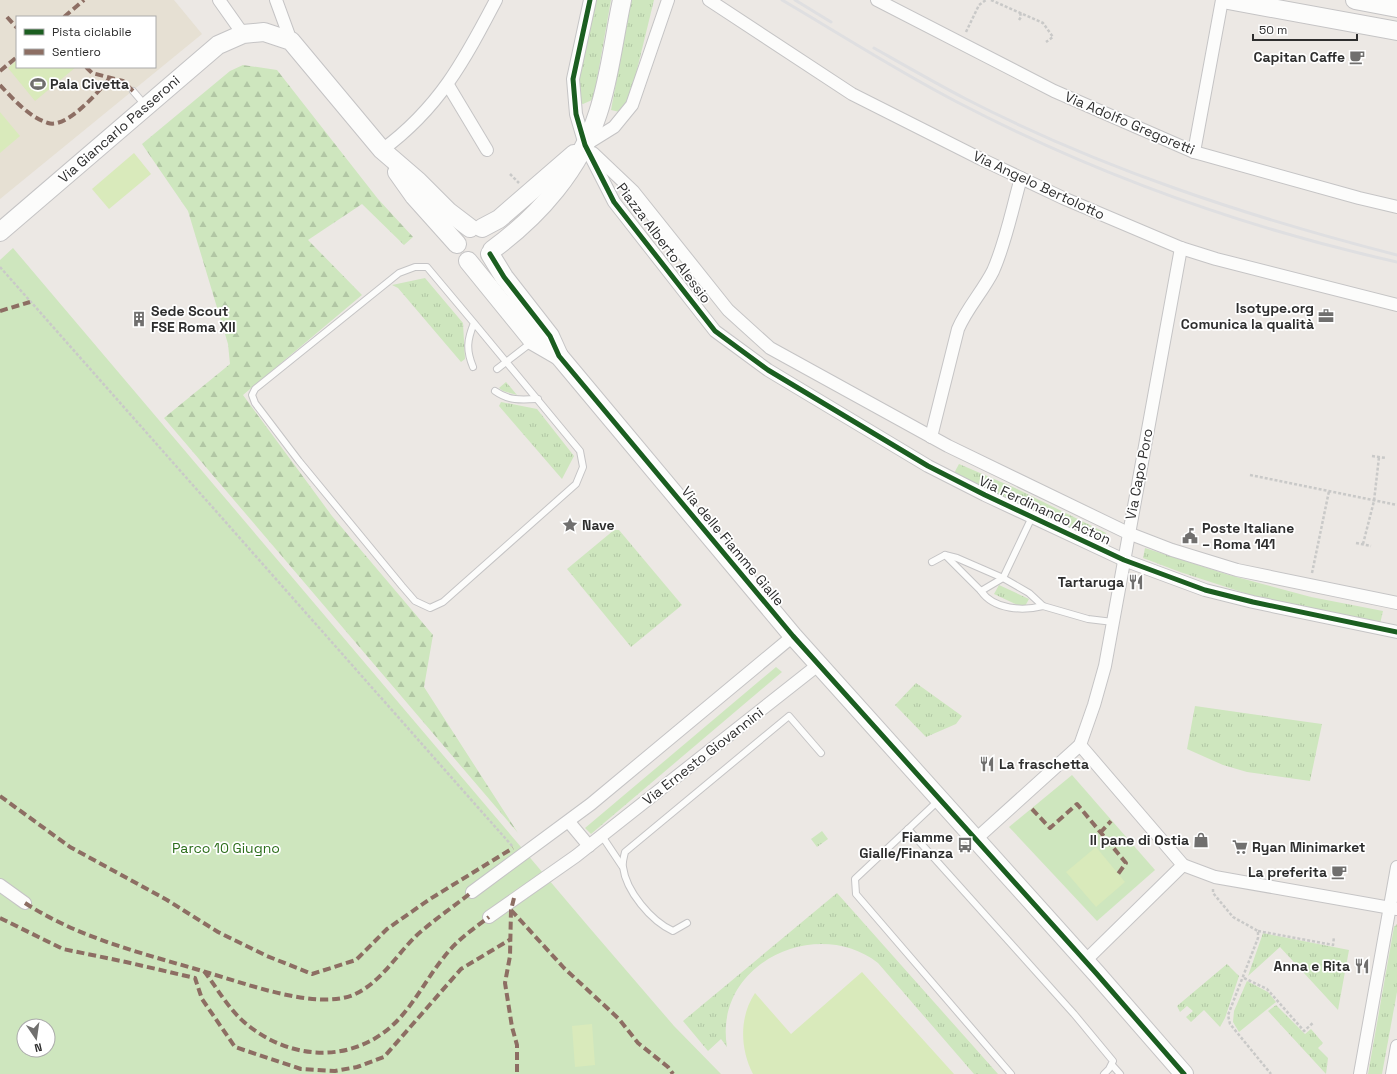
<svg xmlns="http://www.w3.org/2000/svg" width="1397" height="1074" viewBox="0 0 1397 1074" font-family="'Space Grotesk',sans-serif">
  <defs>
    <pattern id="grass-tufts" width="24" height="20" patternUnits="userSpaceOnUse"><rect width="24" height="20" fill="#cee6be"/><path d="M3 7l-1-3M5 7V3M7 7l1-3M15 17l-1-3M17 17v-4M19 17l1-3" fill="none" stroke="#b1c6a4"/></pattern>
    <pattern id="forest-firs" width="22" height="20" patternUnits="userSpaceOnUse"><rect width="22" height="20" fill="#cee6be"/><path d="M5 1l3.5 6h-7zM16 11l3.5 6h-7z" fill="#b1c6a4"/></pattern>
  </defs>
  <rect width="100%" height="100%" fill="#ece8e4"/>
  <path fill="#e6e0d3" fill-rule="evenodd" d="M0,0H174L202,34L0,199ZM17,17H155V67H17Z"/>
  <g fill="url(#grass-tufts)">
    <path d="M593,0H611L594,96L592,100L583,104L579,103L578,80Z"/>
    <path d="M631,0H654L635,78L624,113L611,110Z"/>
    <path d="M425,278L463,323L465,359L461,362L398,288L392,285Z"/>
    <path d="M506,382L517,395L503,391L499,388Z"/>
    <path d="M501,402L537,409L574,456L562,479L499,406Z"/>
    <path d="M959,464L1015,488L1106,533L1103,543L1078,533L953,475Z"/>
    <path d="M614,530H619L682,605L631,647L567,569Z"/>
    <path d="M1145,548L1229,575L1311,597L1383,611L1380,624L1272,602L1180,572L1143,558Z"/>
    <path d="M999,585L1029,599L1024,608L994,594Z"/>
    <path d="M776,667L782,672L591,834L585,828Z"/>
    <path d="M916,683L962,716L956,724L926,737L895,705Z"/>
    <path d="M1195,706L1322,724L1310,781L1247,772L1223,765L1187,749Z"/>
    <path d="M822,831L828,839L817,847L811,839Z"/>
    <path d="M837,893L998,1074H974L878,963C816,915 713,964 727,1047L721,1039L708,1051L683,1021Z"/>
    <path d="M1397,924V992L1382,1074H1368L1394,927Z"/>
    <path d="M1263,933L1349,950L1338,1010L1280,947L1248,976Z"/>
    <path d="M1227,964L1239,976L1225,1018L1220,1027L1204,1010L1191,1022L1186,1017L1193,1011L1187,1006L1180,1012L1177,1006Z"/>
    <path d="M1247,981L1268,992L1276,1002L1239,1032L1233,1022L1234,1011Z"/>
    <path d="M1276,1005L1305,1034L1311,1029L1323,1043L1318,1048L1328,1058L1326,1074L1268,1011Z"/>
  </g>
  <path fill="url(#forest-firs)" d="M243,65L277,70L378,199L413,237L404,245L362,204L308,240L362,295L243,395L332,516L433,635L424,687L518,833L164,418L230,364L228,344L188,211L142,144L230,71Z"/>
  <g fill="#cee6be" fill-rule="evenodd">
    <path d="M13,248L588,926L674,1026L721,1074H0V260ZM24,1026H48V1050H24Z"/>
    <path d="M1072,775L1155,870L1097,921L1009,827Z"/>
  </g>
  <g fill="#d9eabb">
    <path d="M17,60V67H76L35,101L8,68Z"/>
    <path d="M0,112L20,136L0,153Z"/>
    <path d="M134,153L151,174L109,209L92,189Z"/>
    <path d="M1096,847L1125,882L1096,907L1066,872Z"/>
    <path d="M862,972L954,1074H753C740,1049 739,1017 755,993L791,1034Z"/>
    <path d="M592,1024L595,1065L575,1067L572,1026Z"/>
  </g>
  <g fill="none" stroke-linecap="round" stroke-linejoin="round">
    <defs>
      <g id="lane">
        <path d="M133,91L145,105"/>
        <path d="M473,367C466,350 467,340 474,323L580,451L583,467L576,484L443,602L430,608L415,601L402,586L299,461L255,403L252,395L255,389L399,273L415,267H427L474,323"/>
        <path d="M497,369L532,342"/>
        <path d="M495,391C509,401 521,400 538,399"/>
        <path d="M1032,517L1003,578L1029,593L1043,606L1088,619L1113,622"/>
        <path d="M945,555L981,591"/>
        <path d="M932,562L945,555L957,558L1003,578"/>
        <path d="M1003,578L981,591C994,610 1023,611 1043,606"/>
        <path d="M938,801L855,879L856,894L1011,1074"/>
        <path d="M908,829L1074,1014L1113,1061L1109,1069L1104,1074"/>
        <path d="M602,836L622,866"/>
        <path d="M687,923L673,931C651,921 626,891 623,867C622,862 624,857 625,852L789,716L821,753"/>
        <path d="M1112,1065L1120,1074"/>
      </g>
      <g id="street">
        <path d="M219,0L243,34"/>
        <path d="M276,0L291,41"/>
        <path d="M590,0L573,79L576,114L585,145L614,202L715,331L768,370L928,466L985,495L1124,560L1205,590L1253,602L1397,632"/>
        <path d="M709,0L852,94L981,159L1063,198L1181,248L1216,259L1397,305"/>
        <path d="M877,0L1054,91L1194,152L1359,198L1397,207"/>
        <path d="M448,85L487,150"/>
        <path d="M585,145L614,127L632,105L668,0"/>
        <path d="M382,150C439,108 464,61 496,0"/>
        <path d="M1194,152L1222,0"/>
        <path d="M593,153L633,191L728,310L770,348L948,446L1128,533L1172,550L1237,570L1397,603"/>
        <path d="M931,437L958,329C967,308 983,291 993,271C1006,242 1012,209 1021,178"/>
        <path d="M1080,745L1094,705L1105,666L1181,248"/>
        <path d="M569,822L589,846"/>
        <path d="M976,839L1080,745L1183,865L1085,961"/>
        <path d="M1183,865L1215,877L1397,909"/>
        <path d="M0,885L25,903"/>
        <path d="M472,892L591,804L793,636"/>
        <path d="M489,917L576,856L818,665"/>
        <path d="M1360,1074L1397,867"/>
        <path d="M1392,1074L1397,1046"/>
      </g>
      <g id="secondary">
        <path d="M1228,0L1397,31"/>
        <path d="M1355,0L1397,8"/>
        <path d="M397,172L414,196L457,244"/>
        <path d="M482,228L499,219L574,154"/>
        <path d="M0,232L218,45L243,34L264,32L291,41L382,150L418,181L449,212L470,228"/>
        <path d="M492,250C539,216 580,169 598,113C610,77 614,37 622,0"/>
        <path d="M490,254L504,277L550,336L559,356L793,636L1096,973L1184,1074"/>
        <path d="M468,261L533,341L559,356"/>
      </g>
    </defs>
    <use href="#lane" stroke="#c5c4c5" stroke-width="8"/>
    <use href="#street" stroke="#c5c4c5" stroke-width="14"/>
    <use href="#secondary" stroke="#c5c4c5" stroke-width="20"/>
    <g stroke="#c9c9c8" stroke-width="2.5" stroke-dasharray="3 2" stroke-linecap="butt">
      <path d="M991,0L1043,23L1053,37L1046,42"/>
      <path d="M1019,20L1021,17L1020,12"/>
      <path d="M966,32L979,5L986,0"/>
      <path d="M510,174L519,183"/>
      <path d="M0,267L513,847"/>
      <path d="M1372,456L1386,458"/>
      <path d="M1250,475L1397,505"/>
      <path d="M1356,543L1371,546"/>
      <path d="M1363,544L1374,501L1379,457"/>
      <path d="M1312,573L1329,491"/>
      <path d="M1213,889V893L1233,917L1258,931V938L1228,1015L1230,1024L1271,1074"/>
      <path d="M1258,931L1333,945L1334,937"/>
      <path d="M1244,978L1267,989L1304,1031L1314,1022"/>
    </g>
    <use href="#lane" stroke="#fcfcfb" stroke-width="6"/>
    <use href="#street" stroke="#fcfcfb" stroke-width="12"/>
    <use href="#secondary" stroke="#fcfcfb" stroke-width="18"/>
    <g stroke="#dfdfe1" stroke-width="3">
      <path d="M782,0C840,34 897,71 957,102C1095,174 1245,228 1397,262"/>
      <path d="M795,0L831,22"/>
      <path d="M874,48C904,65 935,83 966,99C1102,169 1249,217 1397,255"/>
    </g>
    <g stroke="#8d6e63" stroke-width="4" stroke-dasharray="8 4" stroke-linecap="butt">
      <path d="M7,17L17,28"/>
      <path d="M64,17L84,0"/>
      <path d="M86,67L92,73L123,81L133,91"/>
      <path d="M0,71L17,57"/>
      <path d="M0,85C13,99 29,117 48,123C67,129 99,91 110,78"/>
      <path d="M0,311L30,302"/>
      <path d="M0,796L70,847L167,900L218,932L267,956L312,974L356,960L387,929L430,899L513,848"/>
      <path d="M1032,809L1050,828L1077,804L1126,863L1118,874"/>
      <path d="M1100,833L1111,821"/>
      <path d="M514,898L511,910L510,956L505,983L512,1027L517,1045V1074"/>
      <path d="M25,903C80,939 146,954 209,973C247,984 316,1010 353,995C381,983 396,955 417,935C434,920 454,906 472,892"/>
      <path d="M511,910L564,968L619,1019L638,1043L668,1067L673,1074"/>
      <path d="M0,918L63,949L126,962L195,978L202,999L235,1047L301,1069L335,1071L357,1067L384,1057L461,969L511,939"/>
      <path d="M204,971C217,988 228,1008 244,1022C289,1061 354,1065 397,1021C416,1001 427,978 444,957C456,941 473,929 489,917"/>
    </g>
    <defs>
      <g id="cycleway">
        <path d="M590,0L573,79L576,114L585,145L614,202L715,331L768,370L928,466L985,495L1124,560L1205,590L1253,602L1397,632"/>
        <path d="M490,254L504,277L550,336L559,356L793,636L1096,973L1184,1074"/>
      </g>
    </defs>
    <use href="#cycleway" stroke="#fff" stroke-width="8"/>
    <use href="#cycleway" stroke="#1b5e20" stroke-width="5"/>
  </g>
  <defs>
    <symbol id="cafe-bare" viewBox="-9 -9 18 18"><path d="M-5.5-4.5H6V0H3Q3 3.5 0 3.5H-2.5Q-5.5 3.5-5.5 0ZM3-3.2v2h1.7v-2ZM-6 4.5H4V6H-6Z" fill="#706f6e" stroke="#fff" stroke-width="2.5" paint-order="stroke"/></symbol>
    <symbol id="stadium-bare" viewBox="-9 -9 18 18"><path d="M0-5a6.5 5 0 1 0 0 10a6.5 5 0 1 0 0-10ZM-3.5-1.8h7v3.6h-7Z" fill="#706f6e" stroke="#fff" stroke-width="2.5" paint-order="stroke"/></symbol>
    <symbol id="office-bare" viewBox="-9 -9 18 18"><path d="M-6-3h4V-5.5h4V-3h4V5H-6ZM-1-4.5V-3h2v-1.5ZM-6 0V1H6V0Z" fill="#706f6e" stroke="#fff" stroke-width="2.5" paint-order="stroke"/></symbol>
    <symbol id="building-bare" viewBox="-9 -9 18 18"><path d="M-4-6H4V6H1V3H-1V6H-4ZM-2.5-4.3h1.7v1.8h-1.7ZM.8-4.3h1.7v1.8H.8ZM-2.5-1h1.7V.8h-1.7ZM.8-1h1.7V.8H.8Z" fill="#706f6e" stroke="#fff" stroke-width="2.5" paint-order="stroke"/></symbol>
    <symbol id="sight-bare" viewBox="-9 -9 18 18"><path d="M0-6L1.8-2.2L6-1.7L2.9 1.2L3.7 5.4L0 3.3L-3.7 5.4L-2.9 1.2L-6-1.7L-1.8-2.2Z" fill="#706f6e" stroke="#fff" stroke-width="2.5" paint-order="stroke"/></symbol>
    <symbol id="civic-bare" viewBox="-9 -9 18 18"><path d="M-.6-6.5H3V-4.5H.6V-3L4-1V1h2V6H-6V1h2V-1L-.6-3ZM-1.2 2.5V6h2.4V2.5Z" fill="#706f6e" stroke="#fff" stroke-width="2.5" paint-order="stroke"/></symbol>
    <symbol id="restaurant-bare" viewBox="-9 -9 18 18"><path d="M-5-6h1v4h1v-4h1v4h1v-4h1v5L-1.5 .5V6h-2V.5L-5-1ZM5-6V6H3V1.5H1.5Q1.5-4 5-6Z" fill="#706f6e" stroke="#fff" stroke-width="2.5" paint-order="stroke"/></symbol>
    <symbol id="shop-bare" viewBox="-9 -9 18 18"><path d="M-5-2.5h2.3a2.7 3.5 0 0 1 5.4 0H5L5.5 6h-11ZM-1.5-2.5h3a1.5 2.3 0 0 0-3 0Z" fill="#706f6e" stroke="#fff" stroke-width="2.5" paint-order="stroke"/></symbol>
    <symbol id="bus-bare" viewBox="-9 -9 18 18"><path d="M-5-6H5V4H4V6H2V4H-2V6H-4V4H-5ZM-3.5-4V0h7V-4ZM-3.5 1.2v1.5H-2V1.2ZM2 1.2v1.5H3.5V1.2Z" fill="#706f6e" stroke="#fff" stroke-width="2.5" paint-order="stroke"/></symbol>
    <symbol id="supermarket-bare" viewBox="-9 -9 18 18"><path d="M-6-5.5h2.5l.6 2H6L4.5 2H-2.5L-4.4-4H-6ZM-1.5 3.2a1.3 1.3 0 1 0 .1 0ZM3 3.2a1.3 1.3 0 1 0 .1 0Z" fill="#706f6e" stroke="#fff" stroke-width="2.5" paint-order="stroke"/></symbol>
  </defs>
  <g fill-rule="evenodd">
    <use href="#cafe-bare" x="1346" y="46" width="22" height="22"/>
    <use href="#stadium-bare" x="27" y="73" width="22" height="22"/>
    <use href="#office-bare" x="1315" y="305" width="22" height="22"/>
    <use href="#building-bare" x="128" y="308" width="22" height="22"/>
    <use href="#sight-bare" x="559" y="514" width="22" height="22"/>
    <use href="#civic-bare" x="1179" y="525" width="22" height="22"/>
    <use href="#restaurant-bare" x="1125" y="571" width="22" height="22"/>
    <use href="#restaurant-bare" x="976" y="753" width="22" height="22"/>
    <use href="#shop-bare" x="1190" y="829" width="22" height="22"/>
    <use href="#bus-bare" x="954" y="834" width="22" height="22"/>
    <use href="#supermarket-bare" x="1229" y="836" width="22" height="22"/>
    <use href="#cafe-bare" x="1328" y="861" width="22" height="22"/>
    <use href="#restaurant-bare" x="1351" y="955" width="22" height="22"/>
  </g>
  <g text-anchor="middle" stroke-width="3.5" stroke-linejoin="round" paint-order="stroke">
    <g font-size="14" font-weight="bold" fill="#2e2e2e" stroke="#fff" text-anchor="end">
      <text x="1345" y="62">Capitan Caffe</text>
      <text x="50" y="89" text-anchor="start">Pala Civetta</text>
      <text x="1314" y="313">Isotype.org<tspan x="1314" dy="16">Comunica la qualità</tspan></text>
      <text x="151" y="316" text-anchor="start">Sede Scout<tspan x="151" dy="16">FSE Roma XII</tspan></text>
      <text x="582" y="530" text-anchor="start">Nave</text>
      <text x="1202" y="533" text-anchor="start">Poste Italiane<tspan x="1202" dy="16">– Roma 141</tspan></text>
      <text x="1124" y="587">Tartaruga</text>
      <text x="999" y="769" text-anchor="start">La fraschetta</text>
      <text x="953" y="842">Fiamme<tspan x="953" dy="16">Gialle/Finanza</tspan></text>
      <text x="1189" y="845">Il pane di Ostia</text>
      <text x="1252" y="852" text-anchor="start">Ryan Minimarket</text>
      <text x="1327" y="877">La preferita</text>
      <text x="1350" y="971">Anna e Rita</text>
    </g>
    <g font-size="14" fill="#2e2e2e" stroke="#fff">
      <text transform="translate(1130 123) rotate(23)" y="5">Via Adolfo Gregoretti</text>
      <text transform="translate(119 129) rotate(-41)" y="5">Via Giancarlo Passeroni</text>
      <text transform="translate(1039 185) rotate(25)" y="5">Via Angelo Bertolotto</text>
      <text transform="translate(664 243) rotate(53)" y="5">Piazza Alberto Alessio</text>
      <text transform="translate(1139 474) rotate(-79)" y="5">Via Capo Poro</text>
      <text transform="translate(1045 510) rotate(25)" y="5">Via Ferdinando Acton</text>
      <text transform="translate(733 546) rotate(50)" y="5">Via delle Fiamme Gialle</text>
      <text transform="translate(703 756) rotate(-38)" y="5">Via Ernesto Giovannini</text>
    </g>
    <g font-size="14" fill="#2c6e1b" stroke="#fff">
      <text x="226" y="853">Parco 10 Giugno</text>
    </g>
  </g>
  <rect x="16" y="16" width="140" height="52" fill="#ffffff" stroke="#ababab"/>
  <rect x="24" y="29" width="20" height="6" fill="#1b5e20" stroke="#ababab"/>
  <text x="52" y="36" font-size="12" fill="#2e2e2e">Pista ciclabile</text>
  <rect x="24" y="49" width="20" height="6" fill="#8d6e63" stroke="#ababab"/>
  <text x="52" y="56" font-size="12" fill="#2e2e2e">Sentiero</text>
  <g transform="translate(36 1038) rotate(167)"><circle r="19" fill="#ffffff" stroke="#ababab"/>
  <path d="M0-3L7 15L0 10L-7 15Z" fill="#706f6e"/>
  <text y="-6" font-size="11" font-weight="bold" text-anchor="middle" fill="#2e2e2e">N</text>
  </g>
  <path d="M1253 34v6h104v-6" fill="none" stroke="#2e2e2e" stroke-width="2"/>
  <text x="1259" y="34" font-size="12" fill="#2e2e2e" stroke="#ffffff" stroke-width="3" paint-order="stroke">50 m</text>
</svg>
